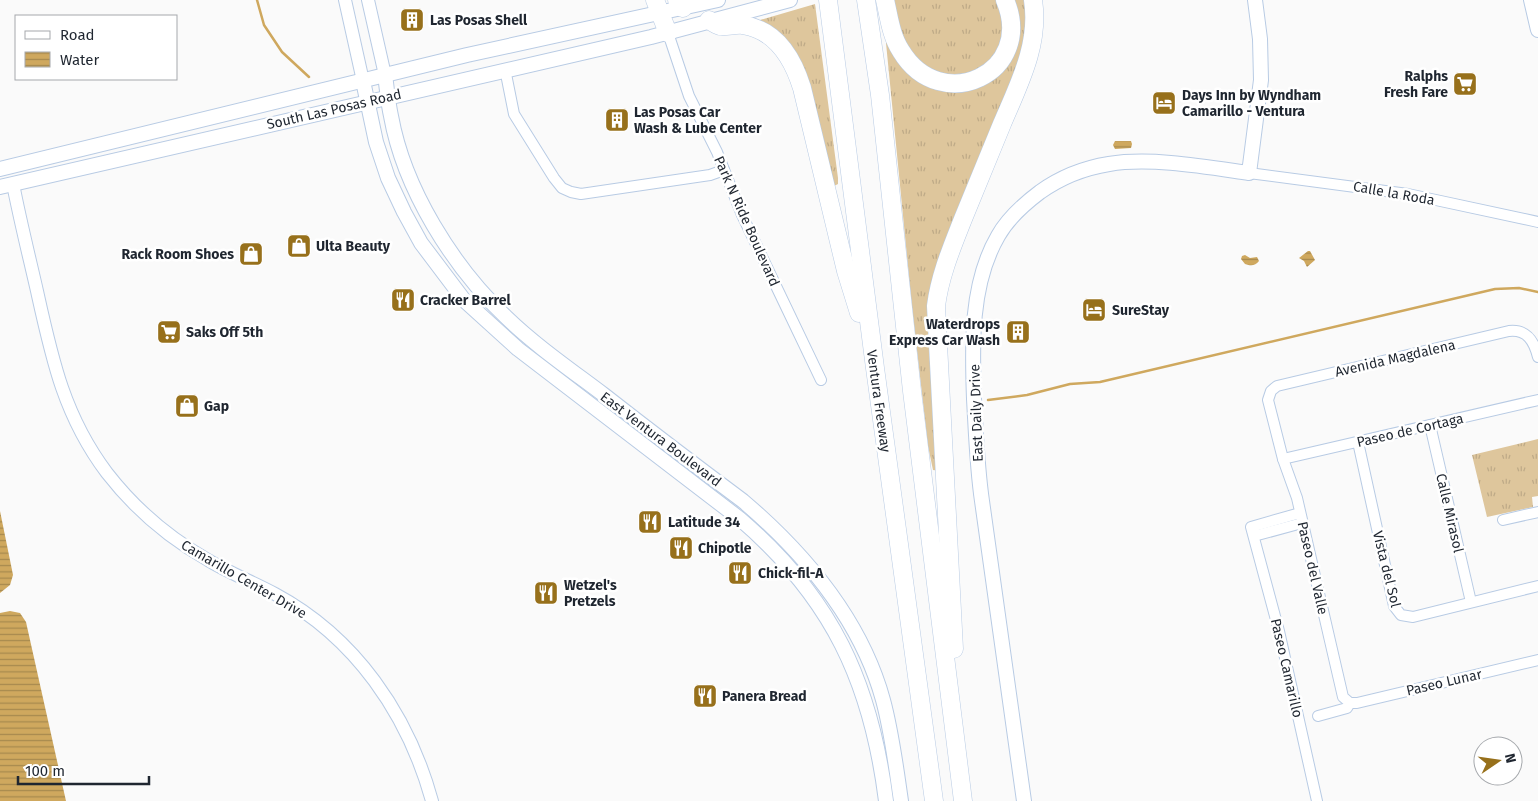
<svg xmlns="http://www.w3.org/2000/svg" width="1538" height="801" viewBox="0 0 1538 801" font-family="'Fira Sans',sans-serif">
  <defs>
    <pattern id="grass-tufts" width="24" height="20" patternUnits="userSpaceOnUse" patternTransform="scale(1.25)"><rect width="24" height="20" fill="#dec69c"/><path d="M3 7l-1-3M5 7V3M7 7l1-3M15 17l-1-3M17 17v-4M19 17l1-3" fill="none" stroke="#beaa87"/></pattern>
    <pattern id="water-rules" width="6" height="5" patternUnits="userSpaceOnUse" patternTransform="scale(1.25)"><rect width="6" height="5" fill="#cfa85e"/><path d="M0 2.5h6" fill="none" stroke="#a7894e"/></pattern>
  </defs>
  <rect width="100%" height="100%" fill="#fafafa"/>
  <g fill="url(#grass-tufts)">
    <path d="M892,0H998L1003,11L1004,43L981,70L947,77L923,65L906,45L900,31Z"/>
    <path d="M1013,0H1024C1029,25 1023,48 1015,72L942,255L940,471L933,470L928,446L912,307L886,43L892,42L907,65L981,84L1017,13Z"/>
    <path d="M815,4L838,178V184L834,186L807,85L762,26L760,20Z"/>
    <path d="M1538,439V496L1532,497L1533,507L1487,517L1472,455Z"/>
  </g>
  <g fill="url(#water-rules)">
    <path d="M1115,141H1131L1132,144L1131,148L1115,149L1113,145Z"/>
    <path d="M1308,251H1310L1315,260L1307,267L1304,261L1299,258Z"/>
    <path d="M1245,255L1250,258L1257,257L1259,261C1255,266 1251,266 1245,264L1241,259L1242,256Z"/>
    <path d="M0,511L13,575L10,585L0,593Z"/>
    <path d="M10,611L20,613L26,622L66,801H0V613Z"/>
  </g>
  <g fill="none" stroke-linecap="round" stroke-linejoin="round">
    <g stroke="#cfa85e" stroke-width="2.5">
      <path d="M257,0L264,25L282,52L309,77"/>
      <path d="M988,400L1027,395L1070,384L1100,382L1495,289L1519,288L1538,292"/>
    </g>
    <defs>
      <g id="minor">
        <path d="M668,33L689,96L717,152L742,215L821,380"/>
        <path d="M505,69L514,114L554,178L562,188L571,192L581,194L710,175L724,170"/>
        <path d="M1249,173L1408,194L1538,222"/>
        <path d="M1430,425L1471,602"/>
        <path d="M1358,442L1394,606L1401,615L1413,617L1538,586"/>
        <path d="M1283,459L1538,400"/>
        <path d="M1300,513L1251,527L1279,631L1317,801"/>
        <path d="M1503,520L1538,512"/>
        <path d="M1254,536L1302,523"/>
        <path d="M1350,703L1343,697L1297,498L1283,459L1268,400L1271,391L1277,386L1509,331C1527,329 1534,341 1538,357"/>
        <path d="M1350,703H1357L1538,660"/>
        <path d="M1318,716L1347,708L1350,703"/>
      </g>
      <g id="tertiary">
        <path d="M345,0L363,81"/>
        <path d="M368,0L385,75"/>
        <path d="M13,184C20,220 29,256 37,291C52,359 64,416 107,473C135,509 169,538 208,560C229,573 253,582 275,594C355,637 408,714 432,801"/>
      </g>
      <g id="secondary">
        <path d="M1531,0L1538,30"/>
        <path d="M385,75C387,89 388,103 391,116C404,189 453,267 506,317C536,346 571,370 604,395C650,431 696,466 743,501C804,553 861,620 883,700C892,733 896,767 901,801"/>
        <path d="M363,81L376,142L388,178L404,212L421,243L464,300L518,349L740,519C832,598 871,682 886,801"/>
        <path d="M0,169L467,55L718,0"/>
        <path d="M0,187L651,37L790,0"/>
        <path d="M1024,801L982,501C977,467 976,433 974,399C972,346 970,284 998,236C1008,218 1024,204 1040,192C1061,177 1084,168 1109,164C1151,157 1207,167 1249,173L1261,80L1260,39L1255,0"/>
      </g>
      <g id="motorway">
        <path d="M655,0L668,33"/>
        <path d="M677,0L683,8"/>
        <path d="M828,0L875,368L934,801"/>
        <path d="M866,0L880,95L912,391L963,801"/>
        <path d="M885,0C889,17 891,36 901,51C941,117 1036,73 1005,0"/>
        <path d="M709,20C712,22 716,25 720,26C726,27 736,24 743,25C777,30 793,59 802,88L846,271L859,313"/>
        <path d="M954,649L936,306C940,275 952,247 963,219C976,187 989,155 1002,124C1019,84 1040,44 1033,0"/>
      </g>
    </defs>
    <use href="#minor" stroke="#b8cbe4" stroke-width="12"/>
    <use href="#tertiary" stroke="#b8cbe4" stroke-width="14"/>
    <use href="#secondary" stroke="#b8cbe4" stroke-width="16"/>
    <use href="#motorway" stroke="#b8cbe4" stroke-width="19"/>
    <use href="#minor" stroke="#fff" stroke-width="10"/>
    <use href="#tertiary" stroke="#fff" stroke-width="12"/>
    <use href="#secondary" stroke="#fff" stroke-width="14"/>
    <use href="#motorway" stroke="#fff" stroke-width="18"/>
  </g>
  <defs>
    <symbol id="building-square" viewBox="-11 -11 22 22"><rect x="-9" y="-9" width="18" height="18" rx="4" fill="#97701b" stroke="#fff"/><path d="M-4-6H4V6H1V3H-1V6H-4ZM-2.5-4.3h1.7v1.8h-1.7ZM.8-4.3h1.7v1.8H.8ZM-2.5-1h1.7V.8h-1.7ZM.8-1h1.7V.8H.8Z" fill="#fff"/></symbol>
    <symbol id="supermarket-square" viewBox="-11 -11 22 22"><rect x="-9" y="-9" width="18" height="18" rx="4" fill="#97701b" stroke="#fff"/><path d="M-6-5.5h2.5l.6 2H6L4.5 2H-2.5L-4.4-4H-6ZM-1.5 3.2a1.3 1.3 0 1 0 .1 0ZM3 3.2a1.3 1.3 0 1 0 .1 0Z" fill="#fff"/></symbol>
    <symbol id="hotel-square" viewBox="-11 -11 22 22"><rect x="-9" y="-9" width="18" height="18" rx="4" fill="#97701b" stroke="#fff"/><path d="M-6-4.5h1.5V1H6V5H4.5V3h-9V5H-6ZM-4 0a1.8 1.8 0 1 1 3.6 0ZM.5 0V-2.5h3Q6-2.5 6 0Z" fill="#fff"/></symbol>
    <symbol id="shop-square" viewBox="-11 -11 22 22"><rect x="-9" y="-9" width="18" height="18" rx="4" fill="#97701b" stroke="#fff"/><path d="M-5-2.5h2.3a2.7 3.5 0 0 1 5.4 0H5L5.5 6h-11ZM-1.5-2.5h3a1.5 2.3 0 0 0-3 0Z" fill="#fff"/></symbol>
    <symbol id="restaurant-square" viewBox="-11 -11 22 22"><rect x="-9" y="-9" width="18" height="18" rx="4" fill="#97701b" stroke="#fff"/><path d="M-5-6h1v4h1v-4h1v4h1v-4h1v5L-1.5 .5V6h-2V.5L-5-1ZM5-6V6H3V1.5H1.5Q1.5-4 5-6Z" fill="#fff"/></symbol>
  </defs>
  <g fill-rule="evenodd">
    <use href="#building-square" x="398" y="6" width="28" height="28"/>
    <use href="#supermarket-square" x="1451" y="70" width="28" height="28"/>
    <use href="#hotel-square" x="1150" y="89" width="28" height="28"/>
    <use href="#building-square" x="603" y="106" width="28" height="28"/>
    <use href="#shop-square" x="285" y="232" width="28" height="28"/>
    <use href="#shop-square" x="237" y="240" width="28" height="28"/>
    <use href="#restaurant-square" x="389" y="286" width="28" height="28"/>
    <use href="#hotel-square" x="1080" y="296" width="28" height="28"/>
    <use href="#supermarket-square" x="155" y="318" width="28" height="28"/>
    <use href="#building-square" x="1004" y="318" width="28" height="28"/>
    <use href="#shop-square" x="173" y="392" width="28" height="28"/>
    <use href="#restaurant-square" x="636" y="508" width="28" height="28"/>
    <use href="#restaurant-square" x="667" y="534" width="28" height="28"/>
    <use href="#restaurant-square" x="726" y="559" width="28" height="28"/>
    <use href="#restaurant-square" x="532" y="579" width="28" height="28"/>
    <use href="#restaurant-square" x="691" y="682" width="28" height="28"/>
  </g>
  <g text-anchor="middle" stroke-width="5" stroke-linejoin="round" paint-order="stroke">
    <g font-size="14" font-weight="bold" fill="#1f2630" stroke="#fff" text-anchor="start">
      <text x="430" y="25">Las Posas Shell</text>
      <text x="1448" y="81" text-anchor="end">Ralphs<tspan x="1448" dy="16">Fresh Fare</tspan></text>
      <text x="1182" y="100">Days Inn by Wyndham<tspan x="1182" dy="16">Camarillo - Ventura</tspan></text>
      <text x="634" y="117">Las Posas Car<tspan x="634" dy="16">Wash &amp; Lube Center</tspan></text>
      <text x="316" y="251">Ulta Beauty</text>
      <text x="234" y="259" text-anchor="end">Rack Room Shoes</text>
      <text x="420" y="305">Cracker Barrel</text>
      <text x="1112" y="315">SureStay</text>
      <text x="1000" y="329" text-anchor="end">Waterdrops<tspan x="1000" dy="16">Express Car Wash</tspan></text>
      <text x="186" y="337">Saks Off 5th</text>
      <text x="204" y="411">Gap</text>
      <text x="668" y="527">Latitude 34</text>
      <text x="698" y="553">Chipotle</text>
      <text x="758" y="578">Chick-fil-A</text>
      <text x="564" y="590">Wetzel's<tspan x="564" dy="16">Pretzels</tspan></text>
      <text x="722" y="701">Panera Bread</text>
    </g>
    <g font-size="14" fill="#1f2630" stroke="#fff">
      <text transform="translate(334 109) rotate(-13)" y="5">South Las Posas Road</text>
      <text transform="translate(1394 193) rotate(10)" y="5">Calle la Roda</text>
      <text transform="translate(747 221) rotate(66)" y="5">Park N Ride Boulevard</text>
      <text transform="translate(1395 358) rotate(-13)" y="5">Avenida Magdalena</text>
      <text transform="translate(879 401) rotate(82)" y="5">Ventura Freeway</text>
      <text transform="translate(976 413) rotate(-92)" y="5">East Daily Drive</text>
      <text transform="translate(1410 430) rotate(-13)" y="5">Paseo de Cortaga</text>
      <text transform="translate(661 439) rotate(37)" y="5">East Ventura Boulevard</text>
      <text transform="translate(1450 513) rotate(77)" y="5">Calle Mirasol</text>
      <text transform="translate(1313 568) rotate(77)" y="5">Paseo del Valle</text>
      <text transform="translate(1387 569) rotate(76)" y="5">Vista del Sol</text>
      <text transform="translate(244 579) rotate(30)" y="5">Camarillo Center Drive</text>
      <text transform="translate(1287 668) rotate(77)" y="5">Paseo Camarillo</text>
      <text transform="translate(1444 682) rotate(-13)" y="5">Paseo Lunar</text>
    </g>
  </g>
  <rect x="15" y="15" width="162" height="65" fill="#ffffff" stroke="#a5a8ac"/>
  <rect x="25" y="31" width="25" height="8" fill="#ffffff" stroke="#a5a8ac"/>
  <text x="60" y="40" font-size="15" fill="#1f2630">Road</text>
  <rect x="25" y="52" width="25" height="15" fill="url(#water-rules)" stroke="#a5a8ac"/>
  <text x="60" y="65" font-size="15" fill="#1f2630">Water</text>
  <g transform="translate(1498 761) rotate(77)"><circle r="24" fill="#ffffff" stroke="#a5a8ac"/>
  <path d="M0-4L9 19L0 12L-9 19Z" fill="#97701b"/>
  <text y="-8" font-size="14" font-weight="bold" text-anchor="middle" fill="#1f2630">N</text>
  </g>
  <path d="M18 776v8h131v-8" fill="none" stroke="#1f2630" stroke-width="2.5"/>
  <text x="25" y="776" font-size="15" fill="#1f2630" stroke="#ffffff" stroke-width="4" paint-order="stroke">100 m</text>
</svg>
